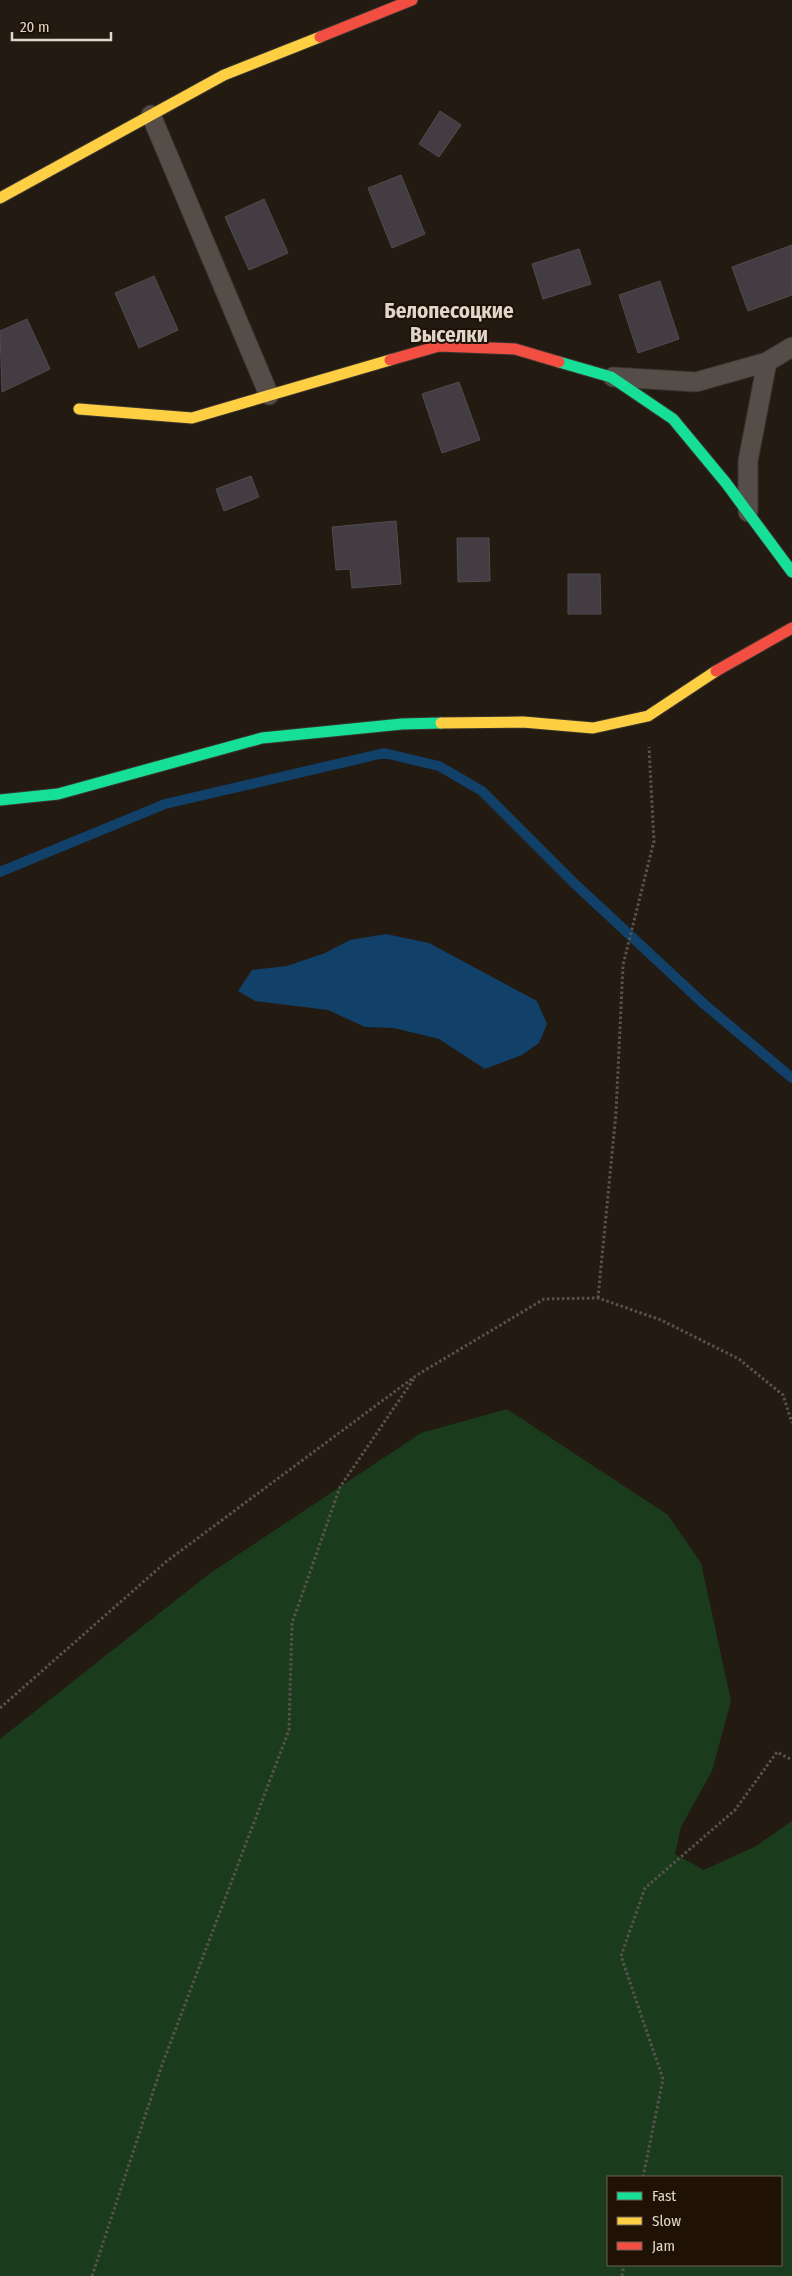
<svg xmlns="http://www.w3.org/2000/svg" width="792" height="2276" viewBox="0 0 792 2276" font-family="'Fira Sans Condensed',sans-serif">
  <rect width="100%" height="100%" fill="#231a12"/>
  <path fill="#1b3b1d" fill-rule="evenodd" d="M507,1409L668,1515L701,1563L731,1701L712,1771L681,1827L675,1854L704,1870L756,1846L792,1821V2276H0V1739L209,1574L421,1433ZM608,2177H781V2265H608Z"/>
  <path fill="#114069" d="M386,934L429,943L537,1001L547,1024L539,1043L522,1055L485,1069L439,1039L394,1028L365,1027L328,1010L255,1001L238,991L252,970L287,966L325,953L350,940Z"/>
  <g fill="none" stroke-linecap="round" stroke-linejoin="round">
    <path stroke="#114069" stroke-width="10" d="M0,872L165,804L384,753L439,766L482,791L575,884L704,1004L792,1078"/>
  </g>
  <g fill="#433c43" stroke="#514c4d">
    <path d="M440,111L461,125L439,157L419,144Z"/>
    <path d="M401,175L425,234L392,248L368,188Z"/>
    <path d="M264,199L288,253L249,270L225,217Z"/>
    <path d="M792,245V295L748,311L732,267Z"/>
    <path d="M579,249L591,284L543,299L532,264Z"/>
    <path d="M154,276L178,330L139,348L115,293Z"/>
    <path d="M660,281L679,339L638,353L619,295Z"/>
    <path d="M27,319L50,369L2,392L0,331Z"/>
    <path d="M459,382L480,440L442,453L422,394Z"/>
    <path d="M251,476L259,497L224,511L216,489Z"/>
    <path d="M396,521L401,584L352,588L350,569L336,570L332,527Z"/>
    <path d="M457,538H489L490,581L458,582Z"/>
    <path d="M568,574H600L601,614H568Z"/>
  </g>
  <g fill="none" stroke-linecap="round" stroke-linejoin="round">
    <defs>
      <g id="lane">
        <path d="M151,115L269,395"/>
        <path d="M613,377L696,382L767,362L792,347"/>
        <path d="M748,512V461L767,362"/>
      </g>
      <g id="fast">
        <path d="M559,362L611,377L673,419L726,483L792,572"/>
        <path d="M0,800L58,794L262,738L402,724L441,723"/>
      </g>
      <g id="slow">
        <path d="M0,198L224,75L320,37"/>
        <path d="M79,409L192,418L390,360"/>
        <path d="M441,723L523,722L593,728L648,716L716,671"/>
      </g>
      <g id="jam">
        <path d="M320,37L412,0"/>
        <path d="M390,360L439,346L515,349L559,362"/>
        <path d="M716,671L792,628"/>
      </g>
    </defs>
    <use href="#lane" stroke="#3a342e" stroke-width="21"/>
    <use href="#fast" stroke="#3a342e" stroke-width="13"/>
    <use href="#slow" stroke="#3a342e" stroke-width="13"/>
    <use href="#jam" stroke="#3a342e" stroke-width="13"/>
    <g stroke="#59524d" stroke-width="3" stroke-dasharray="2.5 2.5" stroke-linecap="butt">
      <path d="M598,1298L616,1113L623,965L654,841L649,747"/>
      <path d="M0,1708L167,1561L417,1375L544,1299L598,1298L661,1320L739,1359L783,1395L792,1423"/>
      <path d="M643,2177L663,2079L621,1956L645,1888L735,1810L777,1752L792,1760"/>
      <path d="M92,2276L162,2065L289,1730L292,1623L340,1487L415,1377"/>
      <path d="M622,2276L624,2265"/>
    </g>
    <use href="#lane" stroke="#544d48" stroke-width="19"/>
    <use href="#fast" stroke="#16e098" stroke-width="11"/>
    <use href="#slow" stroke="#ffcf43" stroke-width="11"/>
    <use href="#jam" stroke="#f24e42" stroke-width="11"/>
  </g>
  <g text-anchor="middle" stroke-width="4" stroke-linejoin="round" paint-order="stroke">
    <g font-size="21" font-weight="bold" fill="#e0d6cc" stroke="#1f1104">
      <text x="449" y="318">Белопесоцкие<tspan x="449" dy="24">Выселки</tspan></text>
    </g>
  </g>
  <rect x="607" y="2176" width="175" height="90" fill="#1f1104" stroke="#6c6054"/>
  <rect x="617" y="2192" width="25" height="8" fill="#16e098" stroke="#6c6054"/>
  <text x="652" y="2201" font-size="15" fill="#e0d6cc">Fast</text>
  <rect x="617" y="2217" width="25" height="8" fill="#ffcf43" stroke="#6c6054"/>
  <text x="652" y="2226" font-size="15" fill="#e0d6cc">Slow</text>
  <rect x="617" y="2242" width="25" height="8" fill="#f24e42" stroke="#6c6054"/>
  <text x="652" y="2251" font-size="15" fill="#e0d6cc">Jam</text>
  <path d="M12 32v8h99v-8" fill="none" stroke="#e0d6cc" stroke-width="2.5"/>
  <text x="20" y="32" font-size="15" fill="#e0d6cc" stroke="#1f1104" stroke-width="4" paint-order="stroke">20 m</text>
</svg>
